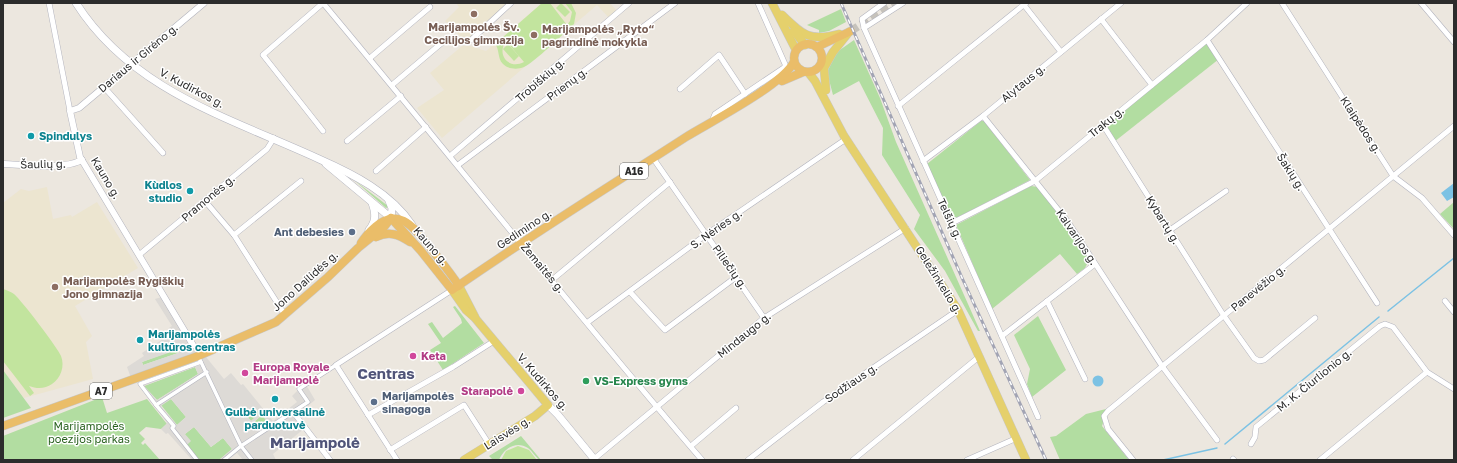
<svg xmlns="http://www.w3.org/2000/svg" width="1457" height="463" viewBox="0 0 1457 463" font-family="'Golos Text',sans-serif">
  <rect width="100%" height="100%" fill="#ece7df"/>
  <g fill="#ece5d0">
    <path d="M456,3H508L470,37H461L445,21L459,7Z"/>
    <path d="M542,3H610L617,11L609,18L597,5L442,138L417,108L444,90L430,73L462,46H470L486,51Z"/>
    <path d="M47,187L53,219L71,215L72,217L97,202L138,268L75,306L92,336L86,342L93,379L24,398L3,370V203L21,189L29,191Z"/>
  </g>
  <g fill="#b2dda1">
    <path d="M841,9L846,22L829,31L819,33V30L807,25Z"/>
    <path d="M854,40L880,98L896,142L980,331H978L945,271L914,229L920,215L882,155L883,128L859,81L833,95L827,72L837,52Z"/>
    <path d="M1207,40L1219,59L1114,142L1103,125Z"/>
    <path d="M981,121H984L1030,180L958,217H952L950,215L927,164Z"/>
    <path d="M354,180L388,206V207L386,208Z"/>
    <path d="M1031,186L1038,187L1066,222L1089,260L1085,268L1077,274L1060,254L992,309L956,225Z"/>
    <path d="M1454,202V229L1440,214Z"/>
    <path d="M455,306L484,343L443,370L430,350L441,343L428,324L432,322L443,338L462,323L461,319L453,307Z"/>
    <path d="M1038,316L1066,370L1032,397L1027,384L1030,369L1014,335Z"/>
    <path d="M177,349L178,353L143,365L142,362Z"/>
    <path d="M195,367L198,374L157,400L144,386Z"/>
    <path d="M3,370L31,408L3,418Z"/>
    <path d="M102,397L107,413L147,399L167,424L161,429L146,427L139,433L145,439L141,443L143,445L145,443L160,460H3V436Z"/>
    <path d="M171,399L186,417L177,425L161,405Z"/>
    <path d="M255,408L260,413L251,421L247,417Z"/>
    <path d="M1106,409L1102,416L1104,420L1102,426L1129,460H1060L1050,437L1056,436L1086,414Z"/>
    <path d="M262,415L266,420L257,428L253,423Z"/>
    <path d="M194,427L211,447L223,438L232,449L219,460H199L186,445L185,434Z"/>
    <path d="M521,436L541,460H539C535,456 532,451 528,448C516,440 503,449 499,460H493L489,456Z"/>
  </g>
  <g fill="#c2e49e" fill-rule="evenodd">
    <path d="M542,3H550L567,25L570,21L572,12L565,3H571L576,13L574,24C562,35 536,61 524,67C517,70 508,69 503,64C497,58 500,50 495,44ZM506,41L524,62C509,70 496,55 506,41Z"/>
    <path d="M561,3L570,12L565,17L556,8Z"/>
    <path d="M508,44L519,56L514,61L503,49Z"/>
    <path d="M3,289C7,290 11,292 14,294C22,301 58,348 61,356C65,366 61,378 52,384C45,389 37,389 29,386L34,393L30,396L3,361Z"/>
    <path d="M518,446L529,450L537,460H501L506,451Z"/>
  </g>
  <g fill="#dddad6" fill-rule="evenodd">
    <path d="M162,297L196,352L131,378L127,367L144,356L142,353L172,333L169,328L172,326L155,299ZM177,350L178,353L143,365L142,362Z"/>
    <path d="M206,357L224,379L231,373L241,385L243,384L273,421L297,402L292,396L299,389L305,385L308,388L315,400L296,416L305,428L273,454L276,460H243L237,453L228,460H219L232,449L223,438L211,447L194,427L185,434L191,441L187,445L199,460H192L168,433L166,434L161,429L167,423L137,383ZM195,367L198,374L157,400L144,386ZM171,399L186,417L177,425L161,406ZM255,408L259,413L251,421L248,417ZM262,415L266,420L257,428L253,423Z"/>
  </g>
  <g fill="#7cc2e4">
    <path d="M1454,183V197L1447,201L1441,193Z"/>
    <circle cx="1098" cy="381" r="5.5"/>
  </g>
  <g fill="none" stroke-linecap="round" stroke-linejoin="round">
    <g stroke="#7cc2e4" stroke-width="1.5">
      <path d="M1388,311L1454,258"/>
      <path d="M1225,444L1379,317"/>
      <path d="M3,459L5,460"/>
      <path d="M1163,460L1217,448"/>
    </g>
    <path stroke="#c6c2bb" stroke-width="8" stroke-dasharray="8 4" stroke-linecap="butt" d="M851,31L894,3"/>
    <defs>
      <g id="pedestrian">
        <path d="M200,360L241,446L252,460"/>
        <path d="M201,362L140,384L156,405L207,372"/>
        <path d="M156,405L174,426L172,428L197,460"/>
        <path d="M224,460L241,446L308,402L299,389L336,365"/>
      </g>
      <g id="minor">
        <path d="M49,3L70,111"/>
        <path d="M323,3C450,155 573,310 702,460"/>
        <path d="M884,3L862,19L864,28L1038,417"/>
        <path d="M1282,3L1393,176L1422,198L1454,235"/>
        <path d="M1421,3L1454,42"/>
        <path d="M1024,5L1061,52"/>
        <path d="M1101,19L1152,85"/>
        <path d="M864,28L903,3"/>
        <path d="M1207,40L1377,303"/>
        <path d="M370,58L430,7"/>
        <path d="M392,85L444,41L471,40L511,3"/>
        <path d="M104,87L163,153"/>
        <path d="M680,89L719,55L745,94"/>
        <path d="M898,106L1026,3"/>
        <path d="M983,116L1068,222L1162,366L1217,440"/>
        <path d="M712,121L715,114L785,67V64L758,3"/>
        <path d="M1103,125L1224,316L1254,358L1259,361L1264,360L1315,318"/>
        <path d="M323,131L263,55L323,3"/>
        <path d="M347,141L401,96"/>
        <path d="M450,156L629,3"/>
        <path d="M653,158L764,318"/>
        <path d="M923,161L983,116L1121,3"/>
        <path d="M458,165L675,3"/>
        <path d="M376,171L426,127"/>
        <path d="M205,201L234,235L285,315"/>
        <path d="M952,223L1035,181L1207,40L1247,3"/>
        <path d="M1170,230L1226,191"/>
        <path d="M234,235L301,181"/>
        <path d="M139,255L267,149L274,138"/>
        <path d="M552,280L670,182"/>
        <path d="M630,292L665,330L736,277"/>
        <path d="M1047,301L1085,379"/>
        <path d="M1445,301L1454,312"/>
        <path d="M588,322L707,234L846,139"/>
        <path d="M1002,336L1095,264"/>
        <path d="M294,413L330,460"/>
        <path d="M368,415L453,367L494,341"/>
        <path d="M1251,444L1255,437L1256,427L1380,326L1385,324L1393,327L1427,372L1454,389"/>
        <path d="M691,446L736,408"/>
        <path d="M390,450L464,405L489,444"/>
        <path d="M594,459L764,318L906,228"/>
        <path d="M1233,459L1234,460"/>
        <path d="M397,460L336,365L452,290"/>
        <path d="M748,460L823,402L958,310"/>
        <path d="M853,460L980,356"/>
        <path d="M967,460L1017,438"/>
        <path d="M1133,460L1108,429L1104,416L1108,411L1454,126"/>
        <path d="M1320,460L1427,372"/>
      </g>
      <g id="tertiary">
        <path d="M4,164C26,165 63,170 82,160"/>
        <path d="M193,345L80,157L70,111L79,108L204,3"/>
      </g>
      <g id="secondary">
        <path d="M76,3C132,91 230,118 319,159C353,174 391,193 412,225"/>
        <path d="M326,164L391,218L392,208L389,201"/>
        <path d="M369,230C376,221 376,214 372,203"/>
        <path d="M548,405L558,415L595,460"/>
      </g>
      <g id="primary">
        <path d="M772,3L796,50"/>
        <path d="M782,15C803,35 809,42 839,34"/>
        <path d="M794,31L805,45"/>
        <path d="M808,72L815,81L844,136L958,310L1026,460"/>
        <path d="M826,90L824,68L833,52L849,32"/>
        <path d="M459,286L475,317"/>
        <path d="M452,290L466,310L475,318L548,405L535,416L464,460"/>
      </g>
      <g id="trunk">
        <circle cx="808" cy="58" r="14"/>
        <path d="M817,47L851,31"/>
        <path d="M782,81L803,72"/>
        <path d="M391,218L421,251L452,290C528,237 607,188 686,137C712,121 781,86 794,62"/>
        <path d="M376,237C389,231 398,234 410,242"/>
        <path d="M361,243C365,237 369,232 375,227C399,206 414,228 429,246C439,259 450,272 459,286"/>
        <path d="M3,426L198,356L276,322L328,277L358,248L384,227L391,218"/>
      </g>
    </defs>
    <use href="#pedestrian" stroke="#b3b4be" stroke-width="4.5"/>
    <use href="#minor" stroke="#b3b4be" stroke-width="6"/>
    <use href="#tertiary" stroke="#b3b4be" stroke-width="7"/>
    <use href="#secondary" stroke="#b3b4be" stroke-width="8"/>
    <use href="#primary" stroke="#c8c8c8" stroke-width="9"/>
    <use href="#trunk" stroke="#c8c8c8" stroke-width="9"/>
    <use href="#pedestrian" stroke="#fff" stroke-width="3.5"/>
    <use href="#minor" stroke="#fff" stroke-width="5"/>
    <use href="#tertiary" stroke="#fff" stroke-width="6"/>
    <use href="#secondary" stroke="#fff" stroke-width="7"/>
    <use href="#primary" stroke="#e5d06c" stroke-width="8"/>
    <use href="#trunk" stroke="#eabd69" stroke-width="8"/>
    <defs>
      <path id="rail" d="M841,3L963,280L1046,460"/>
    </defs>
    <use href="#rail" stroke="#a2a4b4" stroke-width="3"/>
    <use href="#rail" stroke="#fff" stroke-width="1.5" stroke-dasharray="4.5" stroke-linecap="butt"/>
  </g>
  <g fill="#8d6e63" stroke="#fff" stroke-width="1.5">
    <circle cx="474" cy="14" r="4"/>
    <circle cx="534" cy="35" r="4"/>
    <circle cx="55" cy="287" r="4"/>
  </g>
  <g fill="#0f9aa8" stroke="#fff" stroke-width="1.5">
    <circle cx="31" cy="136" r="4"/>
    <circle cx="190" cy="191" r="4"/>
    <circle cx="140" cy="340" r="4"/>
    <circle cx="275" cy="399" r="4"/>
  </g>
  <g fill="#5c6f8a" stroke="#fff" stroke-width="1.5">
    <circle cx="352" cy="232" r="4"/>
    <circle cx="374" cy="402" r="4"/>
  </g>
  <g fill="#d1479c" stroke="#fff" stroke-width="1.5">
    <circle cx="413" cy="356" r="4"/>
    <circle cx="245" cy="373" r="4"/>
    <circle cx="521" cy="391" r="4"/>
  </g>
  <circle fill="#2e9e5b" stroke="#fff" stroke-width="1.5" cx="586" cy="381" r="4"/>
  <g text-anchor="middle" stroke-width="3" stroke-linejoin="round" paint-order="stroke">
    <g fill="#fff" stroke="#6b6b6b" stroke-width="1">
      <rect x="620" y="163" width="28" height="16" rx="3"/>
      <rect x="90" y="383" width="22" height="16" rx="3"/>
    </g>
    <g font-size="10" font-weight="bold" fill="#2c2c2c">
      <text x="634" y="175">A16</text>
      <text x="101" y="395">A7</text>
    </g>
    <g font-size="11" font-weight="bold" fill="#785e54" stroke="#fff" text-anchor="start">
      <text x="474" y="31" text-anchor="middle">Marijampolės Šv.<tspan x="474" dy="13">Cecilijos gimnazija</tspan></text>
      <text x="542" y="33">Marijampolės „Ryto“<tspan x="542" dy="13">pagrindinė mokykla</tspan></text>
      <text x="63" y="285">Marijampolės Rygiškių<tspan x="63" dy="13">Jono gimnazija</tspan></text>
    </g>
    <g font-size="11" fill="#2c2c2c" stroke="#fff">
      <text transform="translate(138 58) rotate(-40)" y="4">Dariaus ir Girėno g.</text>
      <text transform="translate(540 80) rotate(-41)" y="4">Trobiškių g.</text>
      <text transform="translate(1023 83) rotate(-39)" y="4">Alytaus g.</text>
      <text transform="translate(567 84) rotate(-37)" y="4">Prienų g.</text>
      <text transform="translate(192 88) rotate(28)" y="4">V. Kudirkos g.</text>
      <text transform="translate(1106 122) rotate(-39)" y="4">Trakų g.</text>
      <text transform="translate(1361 125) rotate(57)" y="4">Klaipėdos g.</text>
      <text transform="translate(43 164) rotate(-1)" y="4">Šaulių g.</text>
      <text transform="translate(1291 172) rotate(57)" y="4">Šakių g.</text>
      <text transform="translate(106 178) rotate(59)" y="4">Kauno g.</text>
      <text transform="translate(208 198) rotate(-40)" y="4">Pramonės g.</text>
      <text transform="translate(950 219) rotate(65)" y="4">Telšių g.</text>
      <text transform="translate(1163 220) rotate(58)" y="4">Kybartų g.</text>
      <text transform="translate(524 229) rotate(-33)" y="4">Gedimino g.</text>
      <text transform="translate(716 229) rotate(-35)" y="4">S. Nėries g.</text>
      <text transform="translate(1077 237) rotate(56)" y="4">Kalvarijos g.</text>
      <text transform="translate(431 246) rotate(49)" y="4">Kauno g.</text>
      <text transform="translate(730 267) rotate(55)" y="4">Piliečių g.</text>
      <text transform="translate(543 268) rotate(50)" y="4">Žemaitės g.</text>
      <text transform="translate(939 280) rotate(58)" y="4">Geležinkelio g.</text>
      <text transform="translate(305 281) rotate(-42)" y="4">Jono Dailidės g.</text>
      <text transform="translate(1258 288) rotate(-39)" y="4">Panevėžio g.</text>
      <text transform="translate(744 335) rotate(-39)" y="4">Mindaugo g.</text>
      <text transform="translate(1314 380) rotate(-39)" y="4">M. K. Čiurlionio g.</text>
      <text transform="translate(543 382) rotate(49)" y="4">V. Kudirkos g.</text>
      <text transform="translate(851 383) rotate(-34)" y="4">Sodžiaus g.</text>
      <text transform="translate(507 433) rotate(-32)" y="4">Laisvės g.</text>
    </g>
    <g font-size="11" font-weight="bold" fill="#0d838f" stroke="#fff" text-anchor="start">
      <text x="39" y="140">Spindulys</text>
      <text x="182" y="189" text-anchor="end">Kùdlos<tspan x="182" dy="13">studio</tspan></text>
      <text x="148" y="338">Marijampolės<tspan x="148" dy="13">kultūros centras</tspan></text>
      <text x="275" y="416" text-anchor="middle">Gulbė universalinė<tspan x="275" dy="13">parduotuvė</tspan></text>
    </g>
    <g font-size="11" font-weight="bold" fill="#4e5e75" stroke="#fff" text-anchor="end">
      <text x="344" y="236">Ant debesies</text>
      <text x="382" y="400" text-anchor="start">Marijampolės<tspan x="382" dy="13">sinagoga</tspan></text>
    </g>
    <g font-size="11" font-weight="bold" fill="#b23c85" stroke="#fff" text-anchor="start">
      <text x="421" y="360">Keta</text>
      <text x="253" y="371">Europa Royale<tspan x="253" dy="13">Marijampolė</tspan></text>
      <text x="513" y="395" text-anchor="end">Starapolė</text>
    </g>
    <g font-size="11" font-weight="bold" fill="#27864d" stroke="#fff" text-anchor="start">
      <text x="594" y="385">VS-Express gyms</text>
    </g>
    <g font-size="11" fill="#2b6321" stroke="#fff">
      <text x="89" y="430">Marijampolės<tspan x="89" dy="13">poezijos parkas</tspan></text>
    </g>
    <g font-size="15" font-weight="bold" fill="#505479" stroke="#fff">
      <text x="386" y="379">Centras</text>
      <text x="315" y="448">Marijampolė</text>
    </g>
  </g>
  <rect width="1457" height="463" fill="none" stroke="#2c2c2c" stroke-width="8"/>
</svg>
